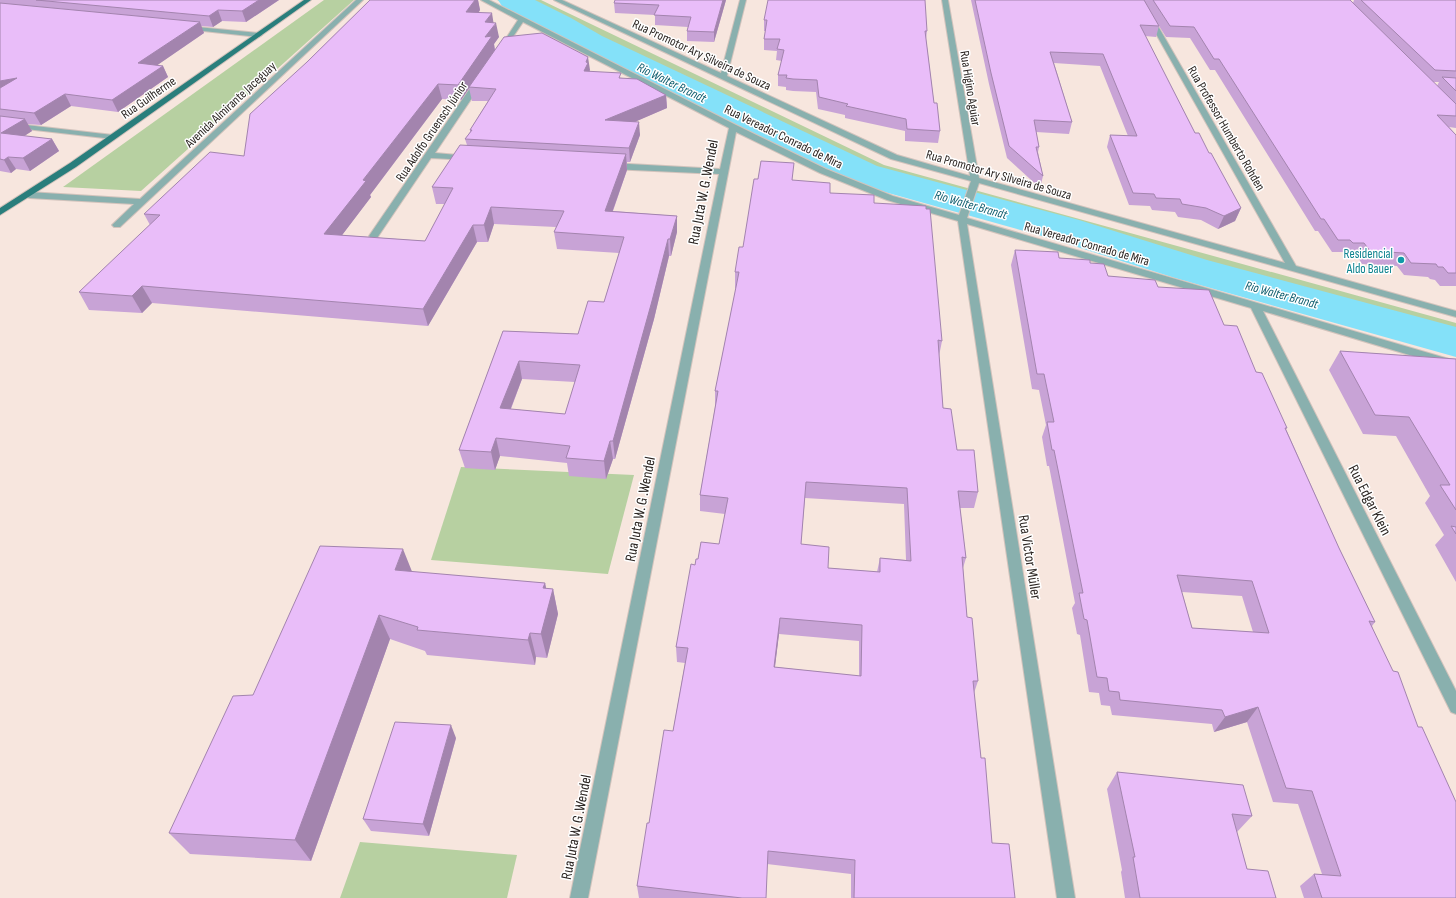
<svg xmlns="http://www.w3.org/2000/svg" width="1456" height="898" viewBox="0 0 1456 898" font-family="'Sofia Sans Condensed',sans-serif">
  <rect width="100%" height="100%" fill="#f7e6de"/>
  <g fill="#b7d0a1">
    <path d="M324,0H354L141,191L63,187Z"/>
    <path d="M497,0H541L884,165L1456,323V350L844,171Z"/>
    <path d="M461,467L634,475L608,574L431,560Z"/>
    <path d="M360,842L517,855L507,898H340Z"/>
  </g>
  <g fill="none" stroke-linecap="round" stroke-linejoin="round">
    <path fill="#84e1f9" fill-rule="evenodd" d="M498,0H535L571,18L602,36L877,166L1079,220L1207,260L1456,327V357L1175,278L1049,238L849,182L580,50L549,30L502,6Z"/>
    <defs>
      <g id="minor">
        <path d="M356,0H363L120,227H114L112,225L134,204L29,198L25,195L29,192L140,199Z"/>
        <path d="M481,0H489L736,125L826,169L893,196L959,215L971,181L891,159L554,0H562L721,73L740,0H746L727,76L897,155L970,176L942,0H948L979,178L1285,263L1137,0H1143L1296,266L1456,311V317L979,183L967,218L1456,361V369L1263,311L1456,691V714L1451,712L1251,308L967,224L1075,898H1057L958,221L887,200L820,173L736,132L588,898H570L719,174L611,169L607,166L611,163L720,169L729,128L523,22L504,50H500L499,49L518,20Z"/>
        <path d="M187,26L259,33L262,35L259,37L185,29V27Z"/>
        <path d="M477,78H480L484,80L435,153L469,156L473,158L469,160L431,158L377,238H371L369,236Z"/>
        <path d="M0,122L113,135L117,137L113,139L0,126Z"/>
      </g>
      <path id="major" d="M304,0H311L76,167L0,215V208L70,163Z"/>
    </defs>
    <use href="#minor" stroke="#d2c3bc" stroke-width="2"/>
    <use href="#major" stroke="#d2c3bc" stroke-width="2"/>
    <use href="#minor" fill="#89b0ae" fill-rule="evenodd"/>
    <use href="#major" fill="#297e7c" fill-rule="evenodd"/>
  </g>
  <g fill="#c8a3d6" fill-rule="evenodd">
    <path d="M0,0H279L246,22L222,21L213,27L201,26L204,33L157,65L163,66L168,77L118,112L71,106L41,125L27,124L32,131L24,136L52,139L59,151L30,171L16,169L11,173L0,171Z"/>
    <path d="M370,0H478L480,10L479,12L499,37L494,44L495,50L590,70L589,71L622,78L666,95L667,108L636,121L640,135L630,162H627V170L613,211L677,216V232L671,256H669L654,319L615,459H613L606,479L569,476L567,463L500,456L495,470L465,468L459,450L503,331L578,334L604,302L619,253L557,249L554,232L556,227L494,224L488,242H477L428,326L152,303L142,313L89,310L79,292L150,225L144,214L244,156L307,62ZM469,88L472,101H488L470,130V132L465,139L467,145L432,187L436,204H445L425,241L342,235L371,197L370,195L442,99L461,100ZM522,379L575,382L565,414L511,409Z"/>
    <path d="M726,0L714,42L687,41V31L688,27L655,25V15L615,13L614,3Z"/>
    <path d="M971,0H1350L1353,3L1354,0H1456V128L1449,127L1456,135V286H1440L1435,280L1430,279L1428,277L1404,275L1397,266L1362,264L1357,256H1346L1343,252H1332L1318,231H1315L1215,70H1210L1190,38L1166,37L1154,18L1159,26L1156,37L1145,36L1195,133L1241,208L1235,221L1218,229L1201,220L1178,217L1175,212L1152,210L1150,206L1129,205L1107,147L1110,135L1128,136L1100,66L1054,63L1072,122L1069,134L1036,132L1039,147L1038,152L1043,176L1040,188L1007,158L989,84ZM1433,82H1439L1437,86Z"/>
    <path d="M764,20L927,31L926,39L934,103L940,131L938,143L905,141V131L845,118V115L818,109L816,92L793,91L786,90V87L778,86V75L782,61L776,60L777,51L764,50V39L766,31H764Z"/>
    <path d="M792,181L830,193L874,203L942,341L939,356L943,408L957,450L978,492L974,508H960L966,558L963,568L967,617L978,681L974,693L981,758L992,843L1015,898H851V874L767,864L766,898H639L637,886L649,823L673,731L685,663L677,662L676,647L695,565L698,559L719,544L725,514L700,511V495L715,407V391L736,288H735V272L743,247ZM805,498L904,504L906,560L880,558L877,572L828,568L801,544ZM779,634L859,641V676L775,667Z"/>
    <path d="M1015,250L1090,263L1108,276L1158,287L1224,325L1256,372L1287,428L1286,429L1339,548L1375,622L1372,626L1456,898H1304L1300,886L1314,874H1322L1298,804L1273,802L1247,722L1214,732L1212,724L1112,715L1110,706L1101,705L1099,693L1089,692L1080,635L1077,634L1072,608L1075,603L1049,466H1047L1042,437L1046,425L1039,390L1032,389L1011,265ZM1182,592L1242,596L1253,632L1192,628Z"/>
    <path d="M1340,351L1456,359V582L1435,545L1444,535L1425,503L1430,496L1396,436L1363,434L1329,370Z"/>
    <path d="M412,572L545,583L546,588L553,589L558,614L547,658L536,657L535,665L427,655L425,651L390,639L311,861L190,854L169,833L253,695Z"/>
    <path d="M456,738L429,836L371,831L363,819Z"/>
    <path d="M1117,772L1252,816L1237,832L1247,869L1276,898H1125L1121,872L1122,870L1107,789Z"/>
  </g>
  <g fill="#a384ae">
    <path d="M259,0H279L246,22L242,11Z"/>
    <path d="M475,0H478L480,10L469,26L466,12Z"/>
    <path d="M723,0H726L714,42V32Z"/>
    <path d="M218,10L222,21L213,27L209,16Z"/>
    <path d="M492,13L494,26L496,23L499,37L494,44L495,51L461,100L458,85L485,22Z"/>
    <path d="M200,22L204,33L143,75L138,63Z"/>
    <path d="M588,57L590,70L589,72L584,71L586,62Z"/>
    <path d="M163,66L168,77L118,112L112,100Z"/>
    <path d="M17,78L0,94V81Z"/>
    <path d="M438,84L442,99L370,195L371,197L330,251L324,234L363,180Z"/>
    <path d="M65,94L71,106L41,125L34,113Z"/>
    <path d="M666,95L667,108L607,134L605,120Z"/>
    <path d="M25,119L32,131L9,146L1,133Z"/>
    <path d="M639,122L640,135L630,162L629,148Z"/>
    <path d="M52,139L59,151L30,171L23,158Z"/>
    <path d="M626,154L627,170L607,227L605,211Z"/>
    <path d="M8,157L16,169L11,173L4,160Z"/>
    <path d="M491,207L494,224L488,242L484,225Z"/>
    <path d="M1241,208L1235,221L1218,229L1224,216Z"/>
    <path d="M677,216V232L671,256L670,239Z"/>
    <path d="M473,225L477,242L428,326L423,309Z"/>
    <path d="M668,239L669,256L654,319L615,459L613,441Z"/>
    <path d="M142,286L152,303L142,313L132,296Z"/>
    <path d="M519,361L522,379L504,426L500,408Z"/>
    <path d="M496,438L500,456L495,470L491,452Z"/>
    <path d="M610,441L613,459L606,479L604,461Z"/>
    <path d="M403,549L413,574L395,570Z"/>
    <path d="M545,583L549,603L553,589L558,614L547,658L541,634L543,588Z"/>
    <path d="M379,615L390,639L311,861L295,840Z"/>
    <path d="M780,618L779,634L773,682L774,667Z"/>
    <path d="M530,633L536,657L535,665L528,640Z"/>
    <path d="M1258,707L1247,722L1214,732L1225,717Z"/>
    <path d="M451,725L456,738L429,836L423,824Z"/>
  </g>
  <g fill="#e9bdf9" stroke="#a384ae" fill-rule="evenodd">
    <path d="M36,0H259L242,11L218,10L209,16Z"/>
    <path d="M370,0H475L466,12L492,13L485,22L496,23L485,37L492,36L458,85L438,84L363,180L366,181L324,234L425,241L453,188L432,187L460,145L626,154L605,211L677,216L670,239H668L652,301L613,441H610L604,461L566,458L570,446L496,438L491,452L459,450L503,331L578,334L588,301L604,302L624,237L554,232L564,211L491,207L484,225H473L423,309L142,286L132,296L79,292L160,215L144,214L210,152L244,156L250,114L307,62ZM519,361L580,365L565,414L500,408Z"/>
    <path d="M615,0H723L714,32L687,31L691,17L654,15L659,5L614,3Z"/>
    <path d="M768,0H925L927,31H925L934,103H937L940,131L907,129L906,119L846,106L848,104L819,97L817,80L793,79L786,78L787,75H778L784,50L777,49L780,39H764L767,20H764Z"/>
    <path d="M975,0H1144L1159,26L1140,25L1195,133H1199L1209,153H1211L1241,208L1224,216L1206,208L1182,204L1180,199L1156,198L1154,194L1133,193L1110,135L1137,136L1103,54L1050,52L1072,122L1034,120L1039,147H1036L1043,176L1009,146L991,73Z"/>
    <path d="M1153,0H1350L1456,104V116L1437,115L1456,135V273H1448L1443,267H1438L1436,264L1411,263L1404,253L1370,251L1364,243H1353L1350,240H1338L1324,219H1321L1219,59H1214L1194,27L1170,26Z"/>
    <path d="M1361,0H1456V71L1435,70Z"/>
    <path d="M0,3L200,22L138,63L163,66L112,100L65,94L34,113L0,109V88L17,78L0,81Z"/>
    <path d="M542,33L588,57L586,62L588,63L584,71L621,73L619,78L637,79L666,95L605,120L639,122L629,148L465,139L472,130H470L496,89L469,87L504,37Z"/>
    <path d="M1442,77L1456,78V91Z"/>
    <path d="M0,116L25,119L1,133L52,139L23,158L8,157L4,160L0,159Z"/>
    <path d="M761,161L794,163L792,180L830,183V193L874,195V203L926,206V209H930L942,341L938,340L943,408L951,409L957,450H974L978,492L958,491L966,558L962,557L967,617L972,618L978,681H973L981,758H985L992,843L1009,844L1015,898H854L855,860L768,851L766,898H742L637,886L647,823H649L664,730L673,731L688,648L676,647L691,564L695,565L696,559H698L701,542L719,544L728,498L700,495L718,391H715L739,272H735L739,247H743L754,179H758ZM806,482L907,488L911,561L880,558V572L828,568L829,547L801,544ZM780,618L862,625L861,676L774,667Z"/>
    <path d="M1015,250L1058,252L1059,258L1090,260V263L1104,264L1108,276L1155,280L1158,287L1209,290L1224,325L1237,326L1256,372L1262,373L1287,428H1285L1339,548L1375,622L1369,621L1393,671L1398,672L1418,727H1422L1456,802V898H1322L1314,874L1341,876L1312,791L1286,788L1258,707L1225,717L1222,710L1120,700L1119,692L1109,691L1107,678L1097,677L1087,620L1084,619L1079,593H1083L1054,450H1052L1047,422H1054L1044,374H1037ZM1177,575L1252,581L1269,633L1192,628Z"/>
    <path d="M1340,351L1456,359V510L1440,485H1450L1409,417L1375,415Z"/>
    <path d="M1451,526L1456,527V534Z"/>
    <path d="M320,546L403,549L395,570L545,583L543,588L553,589L541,634L530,633L528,640L417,630L418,627L379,615L295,840L169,833L233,696L253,695Z"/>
    <path d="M395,722L451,725L423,824L363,819Z"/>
    <path d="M1117,772L1243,785L1252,816L1232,814L1247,869L1268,871L1276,898H1140L1133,857H1135Z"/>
  </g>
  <circle fill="#0f9aa8" stroke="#fff" stroke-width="1.5" cx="1401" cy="260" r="4"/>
  <g text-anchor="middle" stroke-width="3" stroke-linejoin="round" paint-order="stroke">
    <g font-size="13" fill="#2c2623" stroke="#fff">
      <text transform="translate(702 54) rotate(25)" y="5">Rua Promotor Ary Silveira de Souza</text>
      <text transform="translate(971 88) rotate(81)" y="5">Rua Higino Aguiar</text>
      <text transform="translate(148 97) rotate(-35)" y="5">Rua Guilherme</text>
      <text transform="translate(230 104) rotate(-43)" y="5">Avenida Almirante Jaceguay</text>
      <text transform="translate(1227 128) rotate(60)" y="5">Rua Professor Humberto Rohden</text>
      <text transform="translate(431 131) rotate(-56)" y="5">Rua Adolfo Gruensch Júnior</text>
      <text transform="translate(784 136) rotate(26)" y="5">Rua Vereador Conrado de Mira</text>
      <text transform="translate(999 174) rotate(16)" y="5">Rua Promotor Ary Silveira de Souza</text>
      <text transform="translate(1087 243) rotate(16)" y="5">Rua Vereador Conrado de Mira</text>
    </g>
    <g font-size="13" font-style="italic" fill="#0e5d6e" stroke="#fff">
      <text transform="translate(672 82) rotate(26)" y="5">Rio Walter Brandt</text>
      <text transform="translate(971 204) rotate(16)" y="5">Rio Walter Brandt</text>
      <text transform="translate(1282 294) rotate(15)" y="5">Rio Walter Brandt</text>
    </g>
    <g font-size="13" fill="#0d838f" stroke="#fff" text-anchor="end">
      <text x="1393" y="258">Residencial<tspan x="1393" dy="15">Aldo Bauer</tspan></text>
    </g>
    <g font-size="15" fill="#2c2623" stroke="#fff">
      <text transform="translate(703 192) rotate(-79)" y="5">Rua Juta W. G .Wendel</text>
      <text transform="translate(1370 500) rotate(63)" y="5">Rua Edgar Klein</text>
      <text transform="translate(640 509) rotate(-79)" y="5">Rua Juta W. G .Wendel</text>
      <text transform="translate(1030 557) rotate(81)" y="5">Rua Victor Müller</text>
      <text transform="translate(576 827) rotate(-79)" y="5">Rua Juta W. G .Wendel</text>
    </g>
  </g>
</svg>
